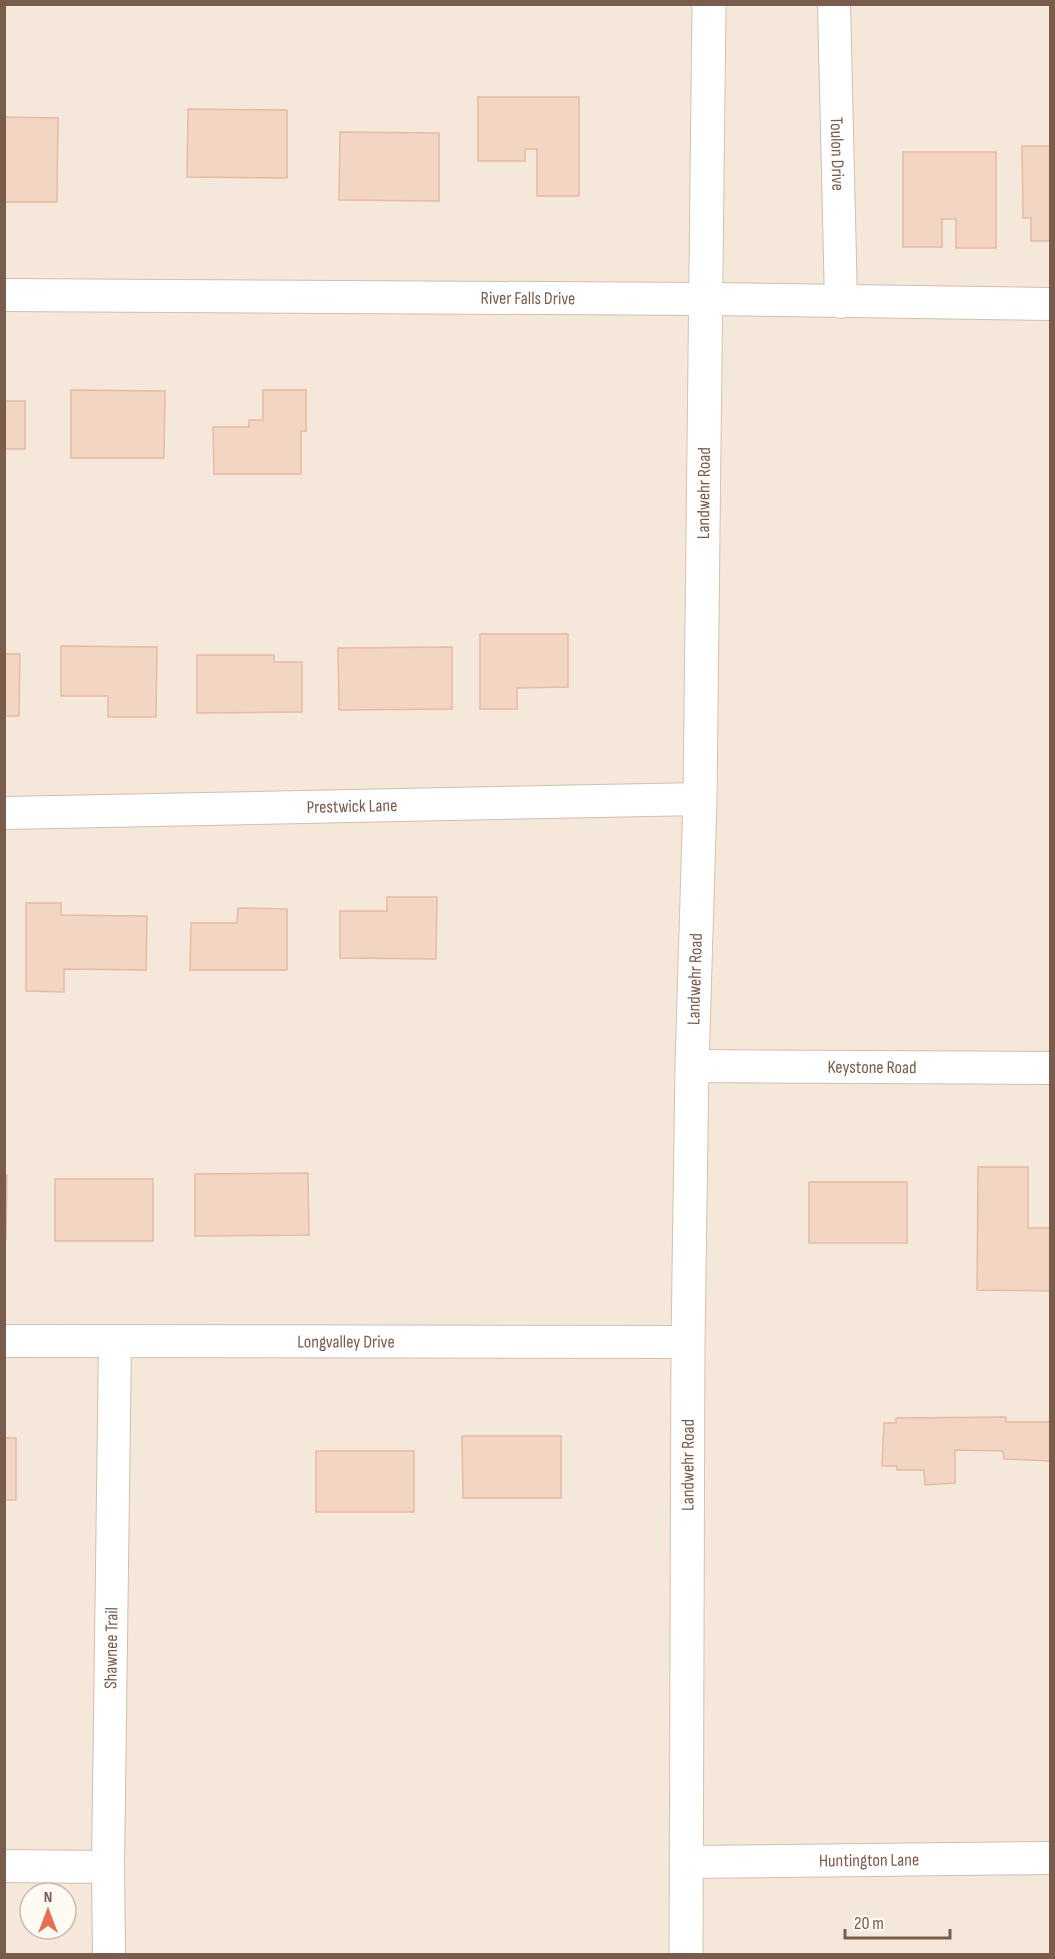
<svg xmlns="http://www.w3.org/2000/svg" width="1055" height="1959" viewBox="0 0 1055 1959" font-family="'Sofia Sans Condensed',sans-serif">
  <rect width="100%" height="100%" fill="#fdf6ec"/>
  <path fill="#f5e8da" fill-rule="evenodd" d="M5,5H1050V1954H5ZM30,1893H66V1929H30Z"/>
  <g fill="#f3d5c3" stroke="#e6bba3" stroke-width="1.5">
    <path d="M478,97H579V196H537V149H525V161H478Z"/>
    <path d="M188,109L287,110V178L187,177Z"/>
    <path d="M4,117L58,118L57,202H4Z"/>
    <path d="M340,132L439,133V201L339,200Z"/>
    <path d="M1022,146H1050V241H1031V218H1023Z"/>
    <path d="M903,152H996V248H956V219H942V247H903Z"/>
    <path d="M71,390L165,391L164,458H71Z"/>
    <path d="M263,390H306V431H301V474H214L213,427H249V420H263Z"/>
    <rect x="4" y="401" width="21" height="48"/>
    <path d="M480,634H568V687L517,688V709H480Z"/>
    <path d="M61,646L157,647L156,717H108V696H61Z"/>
    <path d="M452,647V709L339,710L338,648Z"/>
    <path d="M4,654H20L19,716H4Z"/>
    <path d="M197,655H274V662H302V712L197,713Z"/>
    <path d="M387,897H437L436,959L340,958V911H387Z"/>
    <path d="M26,903H61V915L147,916L146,970L64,969V992L26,991Z"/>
    <path d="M238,908L287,909V970H190L191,923H237Z"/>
    <path d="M978,1167H1028V1228H1050V1291L977,1290Z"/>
    <path d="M308,1173L309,1235L195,1236V1174Z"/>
    <path d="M4,1175H7L6,1239H4Z"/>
    <rect x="55" y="1179" width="98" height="62"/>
    <rect x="809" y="1182" width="98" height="61"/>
    <path d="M1006,1417V1422H1050V1461L1004,1459L1003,1451L955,1450V1483L925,1485L924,1470H897V1466H882L884,1423H896V1418Z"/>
    <path d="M462,1436H561V1498H463Z"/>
    <rect x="4" y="1438" width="12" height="62"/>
    <rect x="316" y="1451" width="98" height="61"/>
  </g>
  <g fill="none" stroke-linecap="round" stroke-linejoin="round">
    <defs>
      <g id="street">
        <path id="s1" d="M834,4L841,302"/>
        <path id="s2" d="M4,295L706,299L1050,304"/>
        <path id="s3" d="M4,813L700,799"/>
        <path id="s4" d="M692,1066L1050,1068"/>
        <path id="s5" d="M4,1341L688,1342"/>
        <path id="s6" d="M687,1862L1050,1858"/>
        <path d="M4,1866L108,1867"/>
        <path id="s7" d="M109,1954L108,1867L115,1342"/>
      </g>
      <g id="secondary">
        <path id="s8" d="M686,1954L688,1342L692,1066L700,799L709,4"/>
      </g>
    </defs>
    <use href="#street" stroke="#d1beb0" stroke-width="34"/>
    <use href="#secondary" stroke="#d6c0b0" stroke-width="35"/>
    <use href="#street" stroke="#fff" stroke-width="32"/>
    <use href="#secondary" stroke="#fff" stroke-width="33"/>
  </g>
  <g text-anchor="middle" stroke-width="4.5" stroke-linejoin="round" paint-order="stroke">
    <g font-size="18" fill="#7a5c4d" stroke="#fffaf3">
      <text dy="6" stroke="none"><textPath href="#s1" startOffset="150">Toulon Drive</textPath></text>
      <text dy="6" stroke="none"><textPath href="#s2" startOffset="524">River Falls Drive</textPath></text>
      <text dy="6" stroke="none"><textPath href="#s8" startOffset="1461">Landwehr Road</textPath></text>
      <text dy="6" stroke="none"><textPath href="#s3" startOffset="348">Prestwick Lane</textPath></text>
      <text dy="6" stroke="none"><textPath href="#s8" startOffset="975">Landwehr Road</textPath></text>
      <text dy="6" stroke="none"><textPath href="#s4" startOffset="180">Keystone Road</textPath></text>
      <text dy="6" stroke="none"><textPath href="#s5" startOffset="342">Longvalley Drive</textPath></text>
      <text dy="6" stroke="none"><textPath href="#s8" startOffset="489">Landwehr Road</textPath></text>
      <text dy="6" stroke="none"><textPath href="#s7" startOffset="306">Shawnee Trail</textPath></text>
      <text dy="6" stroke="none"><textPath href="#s6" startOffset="182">Huntington Lane</textPath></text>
    </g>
  </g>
  <rect width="1055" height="1959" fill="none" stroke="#7a5c4d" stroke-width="12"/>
  <g transform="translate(48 1911)"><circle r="28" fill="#fffaf3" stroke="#cabbb1" stroke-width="1.5"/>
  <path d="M0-4.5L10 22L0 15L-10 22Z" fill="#e76f51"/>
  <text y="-9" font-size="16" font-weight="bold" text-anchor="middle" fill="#7a5c4d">N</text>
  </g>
  <path d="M845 1929v9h105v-9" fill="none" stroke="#7a5c4d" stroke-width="3"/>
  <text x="854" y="1929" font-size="18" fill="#7a5c4d" stroke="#fffaf3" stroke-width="4.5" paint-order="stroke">20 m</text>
</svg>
